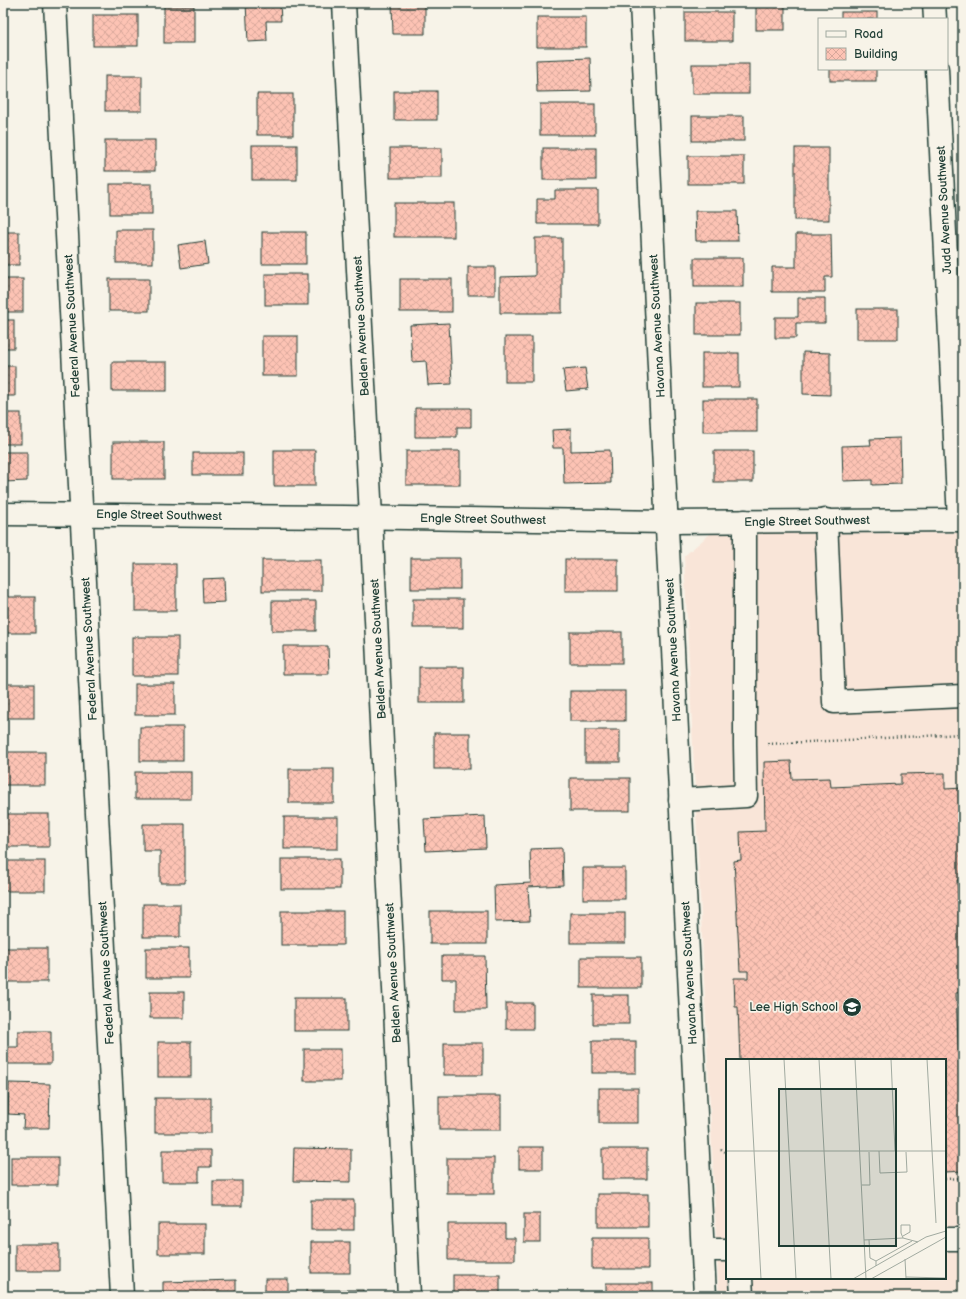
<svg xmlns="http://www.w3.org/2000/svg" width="966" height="1299" viewBox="0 0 966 1299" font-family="'Balsamiq Sans',sans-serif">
  <defs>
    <pattern id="building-cross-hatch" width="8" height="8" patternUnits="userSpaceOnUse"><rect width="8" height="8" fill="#fdc3b4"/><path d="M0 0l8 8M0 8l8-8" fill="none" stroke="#d8a89b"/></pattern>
  </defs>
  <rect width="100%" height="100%" fill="#f7f3e8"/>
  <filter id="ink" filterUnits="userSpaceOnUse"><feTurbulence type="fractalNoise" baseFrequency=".025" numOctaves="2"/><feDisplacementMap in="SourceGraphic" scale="8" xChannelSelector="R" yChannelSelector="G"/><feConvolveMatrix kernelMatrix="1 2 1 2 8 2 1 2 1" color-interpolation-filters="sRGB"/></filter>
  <g filter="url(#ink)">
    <path fill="#f9e5d8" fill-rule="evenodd" d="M963,533V1296H719L684,556L710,534ZM727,1060H945V1278H727Z"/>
    <g fill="url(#building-cross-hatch)" stroke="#1f3d34">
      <path d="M246,3H280L281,21H266L267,41L248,42Z"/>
      <path d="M392,3H425V34H393Z"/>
      <rect x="756" y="3" width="29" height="27"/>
      <rect x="164" y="6" width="30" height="37"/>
      <rect x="685" y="12" width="47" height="29"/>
      <rect x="841" y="12" width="36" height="7"/>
      <rect x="93" y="15" width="45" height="31"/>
      <rect x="537" y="17" width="49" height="30"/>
      <path d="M590,58L591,91L537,92L536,60Z"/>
      <rect x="692" y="64" width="57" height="30"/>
      <rect x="830" y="69" width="46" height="12"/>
      <rect x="105" y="76" width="37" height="35"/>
      <rect x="394" y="91" width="43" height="29"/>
      <rect x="257" y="94" width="36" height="41"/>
      <rect x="540" y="104" width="55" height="31"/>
      <rect x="692" y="116" width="52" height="25"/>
      <rect x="105" y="140" width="50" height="31"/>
      <rect x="252" y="145" width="45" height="35"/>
      <rect x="390" y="148" width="52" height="30"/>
      <rect x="543" y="148" width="53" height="32"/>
      <rect x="795" y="148" width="34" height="72"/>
      <rect x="688" y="156" width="56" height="28"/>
      <rect x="110" y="184" width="42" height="30"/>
      <path d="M555,190H598V224H537V199H555Z"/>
      <rect x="394" y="203" width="60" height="34"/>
      <path d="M695,211H737L738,241H696Z"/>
      <rect x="116" y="230" width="37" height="33"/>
      <rect x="3" y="232" width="16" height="33"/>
      <rect x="262" y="232" width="44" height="32"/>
      <path d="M796,234H831L832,277H825V292H772V267H796Z"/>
      <path d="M535,238H562V313H500V277L535,276Z"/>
      <path d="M205,241L208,264L181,268L178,245Z"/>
      <rect x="694" y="258" width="49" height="29"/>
      <rect x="468" y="267" width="27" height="28"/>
      <rect x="265" y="274" width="43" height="31"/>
      <rect x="3" y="279" width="20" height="33"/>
      <rect x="109" y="279" width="40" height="32"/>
      <rect x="400" y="279" width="52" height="33"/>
      <path d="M798,298H825V323H796V338H775V317H798Z"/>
      <rect x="696" y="303" width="44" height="32"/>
      <rect x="857" y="309" width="41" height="30"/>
      <rect x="3" y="320" width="11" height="28"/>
      <path d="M449,323L452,384L428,385L426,361L412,362L410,325Z"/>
      <rect x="262" y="336" width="36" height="40"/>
      <rect x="505" y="337" width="27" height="45"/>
      <path d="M803,352L830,353V395L803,394Z"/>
      <rect x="702" y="353" width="37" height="34"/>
      <rect x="112" y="362" width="55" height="29"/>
      <rect x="3" y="366" width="12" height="30"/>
      <path d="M585,368L588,389L566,391L563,370Z"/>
      <rect x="703" y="399" width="54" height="33"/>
      <path d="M415,408H471V427H457V437H415Z"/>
      <rect x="3" y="413" width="18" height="31"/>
      <path d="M571,429V451L610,450L611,483L564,484L563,448H553L552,430Z"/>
      <path d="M900,438L901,484L872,485V480L843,481L842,446L871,445L870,439Z"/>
      <rect x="113" y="442" width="51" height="37"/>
      <rect x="274" y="450" width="41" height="36"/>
      <rect x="406" y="451" width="54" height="34"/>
      <rect x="714" y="451" width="39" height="31"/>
      <path d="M3,452H27V481L3,482Z"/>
      <rect x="193" y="453" width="50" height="22"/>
      <rect x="411" y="558" width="49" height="31"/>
      <rect x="565" y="559" width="53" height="32"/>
      <rect x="262" y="560" width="59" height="31"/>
      <rect x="135" y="564" width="41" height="47"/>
      <path d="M224,578L225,602L203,603L202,579Z"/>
      <rect x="3" y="597" width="32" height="36"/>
      <rect x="413" y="599" width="50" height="29"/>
      <rect x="272" y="601" width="44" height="30"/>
      <rect x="570" y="632" width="52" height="31"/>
      <rect x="132" y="637" width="46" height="39"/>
      <path d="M283,646H328L329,674H283Z"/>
      <rect x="419" y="667" width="45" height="36"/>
      <rect x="3" y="684" width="31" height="34"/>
      <rect x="135" y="684" width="40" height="31"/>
      <rect x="570" y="691" width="55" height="30"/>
      <rect x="140" y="727" width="43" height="34"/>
      <rect x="585" y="730" width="35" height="32"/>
      <rect x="434" y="733" width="36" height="36"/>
      <rect x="3" y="752" width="42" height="33"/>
      <path d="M791,761L792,779L830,778L831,787L901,784V774L945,773V789L963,788V869L961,870L962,880H957L963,992L956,993L962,1132H963V1171L945,1172V1060H740L738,1007H735L734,978H748V971H740L734,861L741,860L740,832L765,831L764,762Z"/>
      <rect x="289" y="769" width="45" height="34"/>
      <rect x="135" y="772" width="56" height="27"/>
      <rect x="570" y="778" width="60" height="33"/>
      <rect x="3" y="814" width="46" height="33"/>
      <path d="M485,816L486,848L426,851L424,819Z"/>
      <rect x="284" y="817" width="54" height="32"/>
      <path d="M143,824H185V883H160V851H143Z"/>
      <path d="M562,848L563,885L528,887L530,921L495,922L494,885L531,883L530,849Z"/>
      <rect x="281" y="859" width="59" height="30"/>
      <rect x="3" y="861" width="42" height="30"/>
      <rect x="583" y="868" width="42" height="31"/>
      <rect x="143" y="904" width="37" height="33"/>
      <rect x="281" y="911" width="62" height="34"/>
      <rect x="430" y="911" width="57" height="33"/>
      <rect x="570" y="913" width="55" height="30"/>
      <rect x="3" y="948" width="44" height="34"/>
      <rect x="146" y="948" width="43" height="30"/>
      <path d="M442,956H485L486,1010H456V979H442Z"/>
      <rect x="581" y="957" width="60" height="31"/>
      <rect x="150" y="992" width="34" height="26"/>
      <rect x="593" y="995" width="36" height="29"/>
      <rect x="294" y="998" width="53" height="33"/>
      <rect x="506" y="1003" width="27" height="26"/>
      <path d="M18,1031H51V1064H7V1047H18Z"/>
      <rect x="592" y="1041" width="44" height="32"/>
      <rect x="158" y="1042" width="33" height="35"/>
      <rect x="444" y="1043" width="39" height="32"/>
      <rect x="304" y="1049" width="37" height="32"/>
      <path d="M9,1083L50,1084L49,1128H23L24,1115L8,1114Z"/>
      <rect x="599" y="1088" width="39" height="35"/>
      <rect x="439" y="1096" width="62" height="34"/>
      <rect x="155" y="1098" width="56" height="35"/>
      <rect x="519" y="1147" width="24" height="22"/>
      <path d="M294,1148L351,1149V1182L293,1181Z"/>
      <rect x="602" y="1149" width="45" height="30"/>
      <path d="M162,1150H211V1167H199V1182H162Z"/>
      <rect x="11" y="1157" width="47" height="28"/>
      <rect x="447" y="1158" width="47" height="36"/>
      <rect x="213" y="1181" width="29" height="25"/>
      <rect x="598" y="1194" width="50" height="33"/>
      <rect x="311" y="1200" width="43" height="30"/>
      <rect x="524" y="1214" width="16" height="28"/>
      <rect x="158" y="1224" width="47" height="30"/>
      <path d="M448,1224H505V1238H515V1260H448Z"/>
      <rect x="592" y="1238" width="56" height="31"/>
      <rect x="311" y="1242" width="39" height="31"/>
      <rect x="15" y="1244" width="44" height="27"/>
      <rect x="453" y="1275" width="47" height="21"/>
      <rect x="265" y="1279" width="23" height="17"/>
      <path d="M236,1280V1296H163V1282Z"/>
      <rect x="606" y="1283" width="47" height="13"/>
      <rect x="306" y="1290" width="57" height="6"/>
      <rect x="521" y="1293" width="28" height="3"/>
    </g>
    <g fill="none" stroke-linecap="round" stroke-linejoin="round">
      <defs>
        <g id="minor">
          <path d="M55,3L122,1296"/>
          <path d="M344,3L371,517L409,1296"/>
          <path d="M641,3L705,1296"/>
          <path d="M934,3L935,19"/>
          <path d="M937,69L959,520"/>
          <path d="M3,514L345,517L667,522L963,520"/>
          <path d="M826,520L834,702L963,696"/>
          <path d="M680,800L746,796L745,745V521"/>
          <path d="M945,1239H963"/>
          <path d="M703,1250H727"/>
          <path d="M741,1278L742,1296"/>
        </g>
      </defs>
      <use href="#minor" stroke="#1f3d34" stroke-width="25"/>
      <g stroke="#1f3d34" stroke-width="2.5" stroke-dasharray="1 3" stroke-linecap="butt">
        <path d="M768,744L963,734"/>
        <path d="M721,1149L727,1153"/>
        <path d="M945,1179L963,1178"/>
      </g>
      <use href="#minor" stroke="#f7f3e8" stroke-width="22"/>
    </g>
  </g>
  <defs>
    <symbol id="school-disc" viewBox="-11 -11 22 22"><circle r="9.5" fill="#1f3d34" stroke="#f7f3e8"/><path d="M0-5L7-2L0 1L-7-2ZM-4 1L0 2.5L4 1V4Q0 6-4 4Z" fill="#fff"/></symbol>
  </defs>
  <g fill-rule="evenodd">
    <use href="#school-disc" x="841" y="996" width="22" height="22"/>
  </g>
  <g text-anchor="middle" stroke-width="3.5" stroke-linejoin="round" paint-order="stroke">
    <g font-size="12" fill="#1f3d34" stroke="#f7f3e8">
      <text transform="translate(944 210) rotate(-93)" y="4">Judd Avenue Southwest</text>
      <text transform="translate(72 326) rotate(-93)" y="4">Federal Avenue Southwest</text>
      <text transform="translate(361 326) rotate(-93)" y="4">Belden Avenue Southwest</text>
      <text transform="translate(657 326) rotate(-93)" y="4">Havana Avenue Southwest</text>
      <text transform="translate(159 515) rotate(1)" y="4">Engle Street Southwest</text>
      <text transform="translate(483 519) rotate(1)" y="4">Engle Street Southwest</text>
      <text transform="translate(807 521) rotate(-1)" y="4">Engle Street Southwest</text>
      <text transform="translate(89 649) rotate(-93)" y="4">Federal Avenue Southwest</text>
      <text transform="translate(378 649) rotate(-93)" y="4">Belden Avenue Southwest</text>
      <text transform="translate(673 650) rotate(-93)" y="4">Havana Avenue Southwest</text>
      <text transform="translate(106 973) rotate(-93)" y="4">Federal Avenue Southwest</text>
      <text transform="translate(393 973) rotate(-93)" y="4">Belden Avenue Southwest</text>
      <text transform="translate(689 973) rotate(-93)" y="4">Havana Avenue Southwest</text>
    </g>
    <g font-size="12" fill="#1f3d34" stroke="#f7f3e8" text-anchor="end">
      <text x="838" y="1011">Lee High School</text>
    </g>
  </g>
  <g transform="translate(726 1059)">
    <rect width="220" height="220" fill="#f7f3e8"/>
    <path fill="none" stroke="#a1aaa0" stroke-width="1" d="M23,0L35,220M58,0L70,220M93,0L105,220M129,0L140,220M165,0L169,92M201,0L210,164M0,92H220M153,92L154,114L181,113L180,93M136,126H144L143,93M177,177L184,173V166H175V174L177,179M138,181L177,179L192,183M143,181L144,199L150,202M179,200L180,219M150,207V202L186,182M180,218L220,219M127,220L200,178L220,172M145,220L220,178"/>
    <path fill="#1f3d34" fill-opacity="0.15" stroke="#1f3d34" stroke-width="2" d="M53,30H170V187H53Z"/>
    <rect width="220" height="220" fill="none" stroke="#1f3d34" stroke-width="2"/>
  </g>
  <rect width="966" height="1299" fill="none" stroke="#f7f3e8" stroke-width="16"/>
  <rect x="8" y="8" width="950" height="1283" fill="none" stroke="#1f3d34" stroke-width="1.5" filter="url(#ink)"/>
  <rect x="818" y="18" width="130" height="52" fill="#f7f3e8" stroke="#a1aaa0"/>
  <rect x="826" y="31" width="20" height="6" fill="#f7f3e8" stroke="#a1aaa0"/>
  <text x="854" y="38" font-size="12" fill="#1f3d34">Road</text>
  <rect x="826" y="48" width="20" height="12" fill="url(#building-cross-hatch)" stroke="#a1aaa0"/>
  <text x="854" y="58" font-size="12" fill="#1f3d34">Building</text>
</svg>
